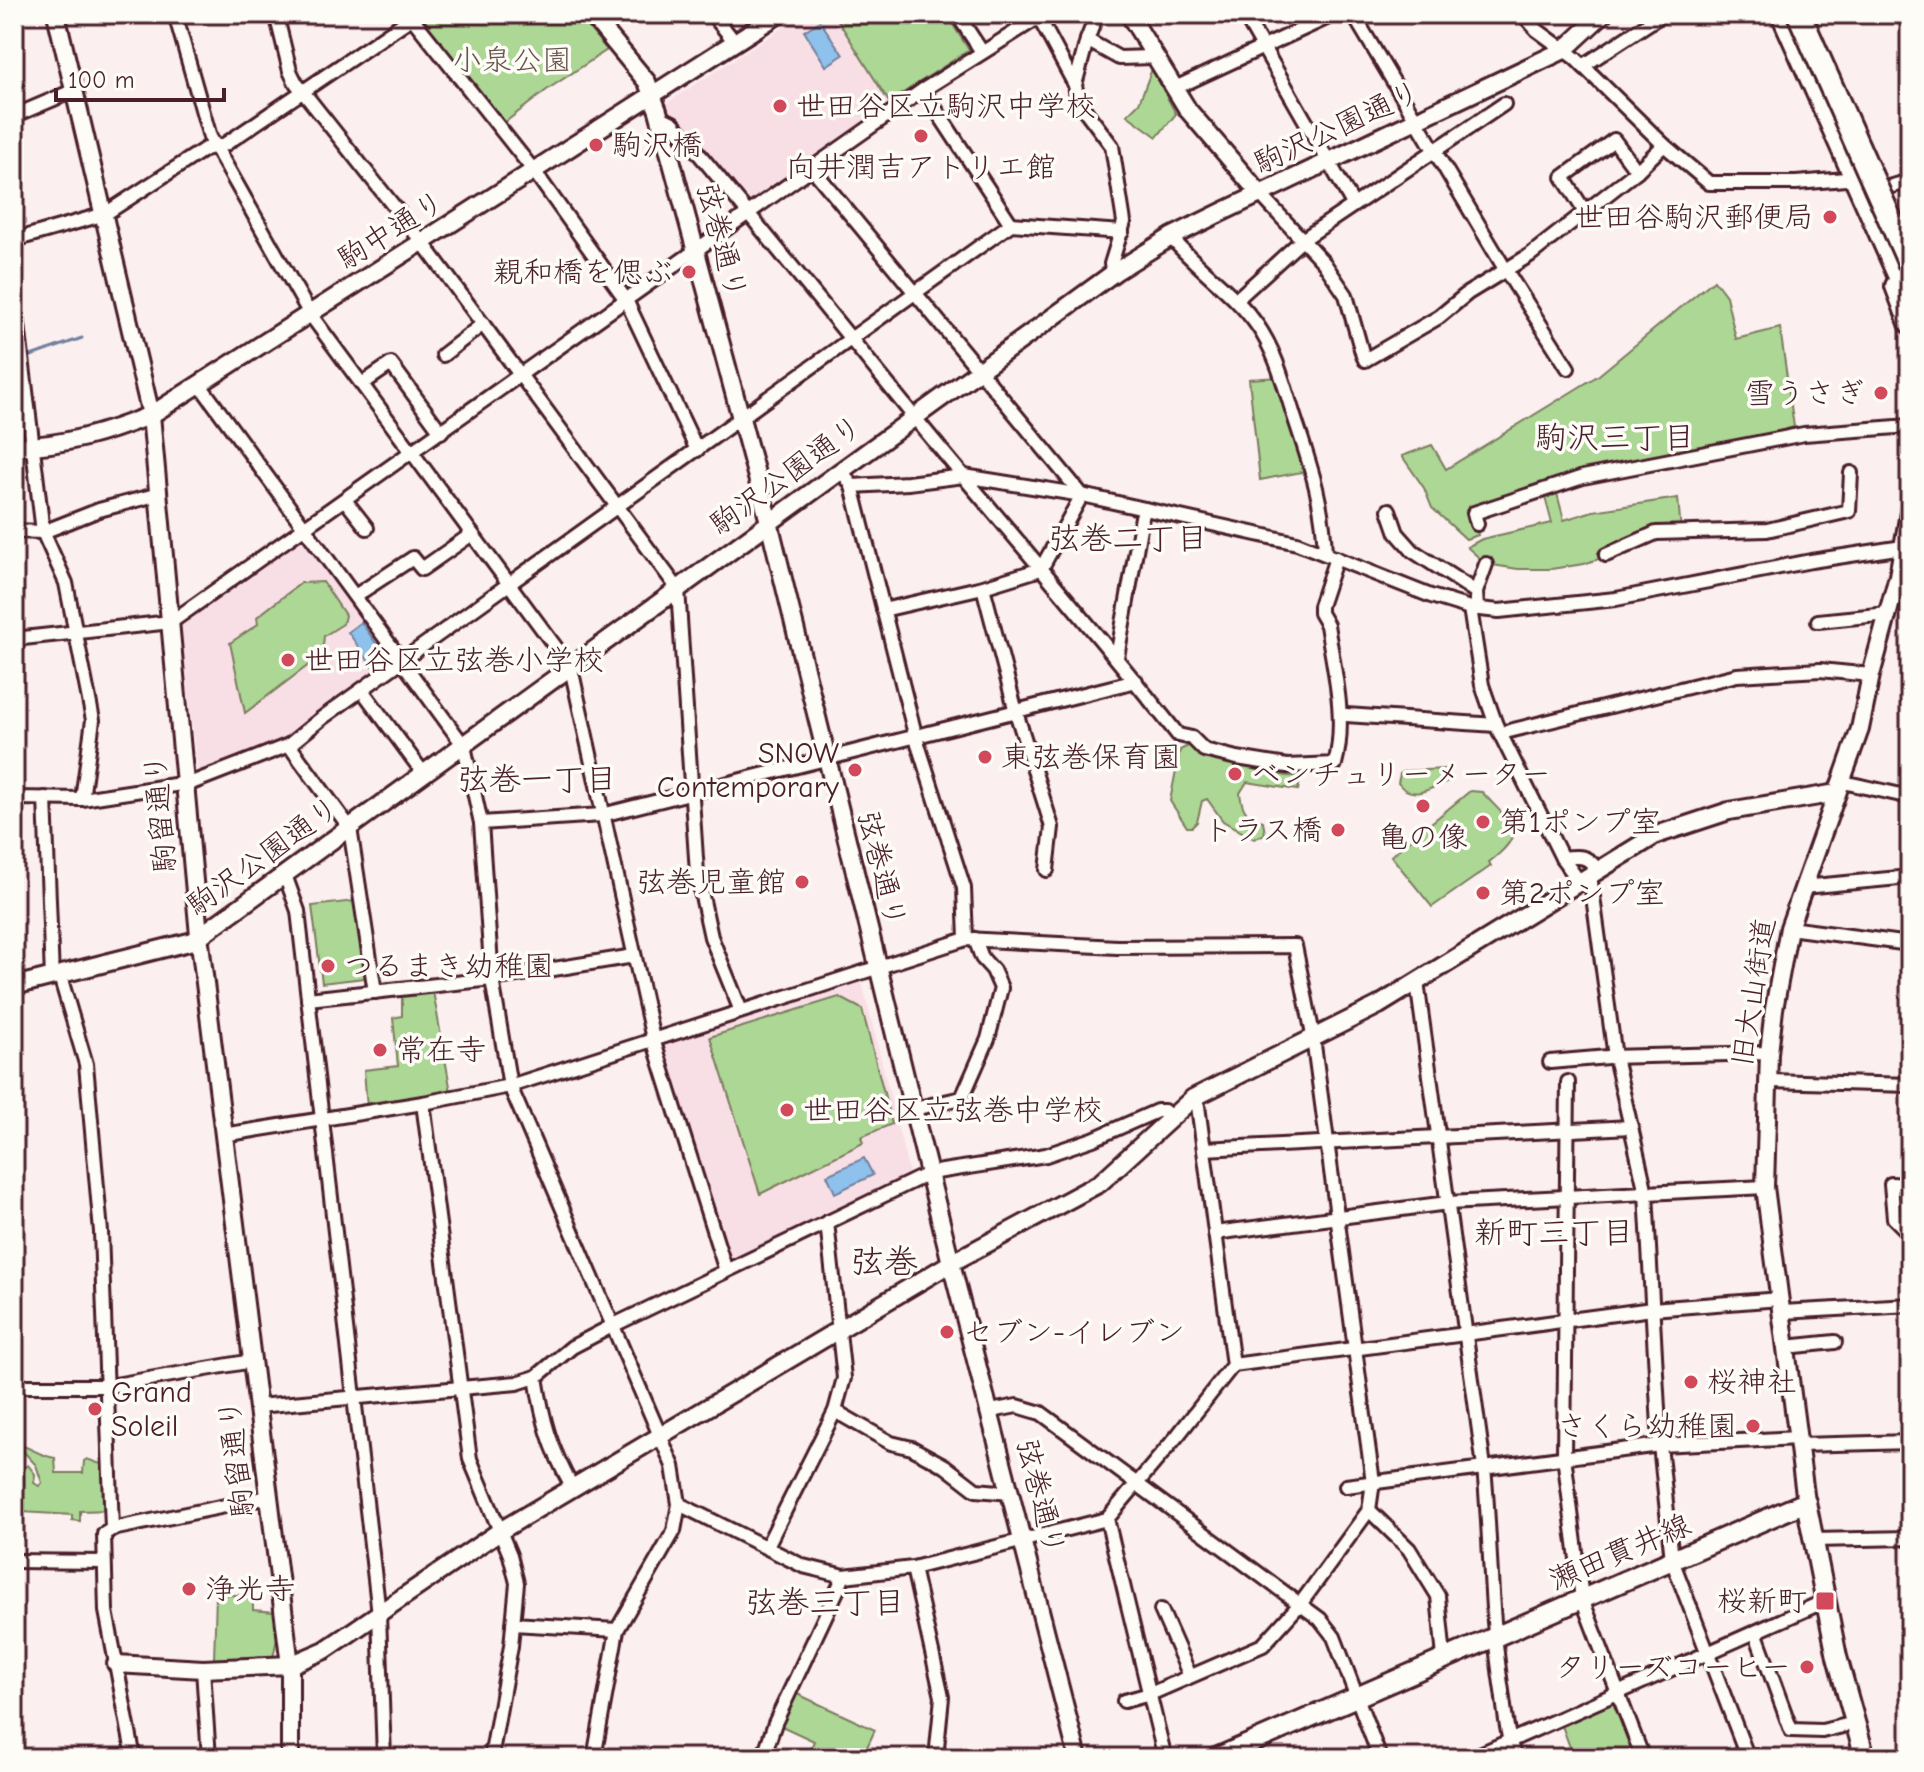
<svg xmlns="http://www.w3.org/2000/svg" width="1924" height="1772" viewBox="0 0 1924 1772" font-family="'Comic Neue','Klee One',sans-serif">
  <rect width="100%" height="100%" fill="#fbefef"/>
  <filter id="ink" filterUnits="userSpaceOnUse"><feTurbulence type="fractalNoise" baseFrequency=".0125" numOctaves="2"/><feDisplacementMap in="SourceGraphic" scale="16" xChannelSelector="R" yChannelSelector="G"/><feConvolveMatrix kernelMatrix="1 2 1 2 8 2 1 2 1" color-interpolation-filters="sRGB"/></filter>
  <g filter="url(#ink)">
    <g fill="#f8dfe5">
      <path d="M804,14H954L976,48L749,204L668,110V102Z"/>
      <path d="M300,541L307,542L392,657V664L284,742L198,773L180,624Z"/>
      <path d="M861,978L910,1177L729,1264L660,1043Z"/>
    </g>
    <g fill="#add795" stroke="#7c7b60" stroke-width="2">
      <path d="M431,14H577L607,50L548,89L504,123L423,19Z"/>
      <path d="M834,14H946L969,50L889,102Z"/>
      <path d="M1152,69L1176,114L1157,137L1127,115L1139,103Z"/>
      <path d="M1714,280L1726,296L1736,339L1780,328L1794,427L1470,511L1478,535L1466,539L1432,508L1424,488L1402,456L1432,445L1446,469L1599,375Z"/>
      <path d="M1279,377L1307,471L1260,480L1249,379Z"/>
      <path d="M1555,486L1564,520L1593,511L1678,498L1681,531L1584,564L1551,569H1518L1486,564L1467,547L1482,539L1552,523L1543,490Z"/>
      <path d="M323,582L345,615L343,624L324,636L322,655L245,713L230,643L258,624L257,617L301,583Z"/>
      <path d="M1190,745L1199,756L1287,776H1298L1300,780L1298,790L1247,782L1240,793C1242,810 1246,817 1263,821L1265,834L1254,839L1223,821L1207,799L1202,801L1197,822L1192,827H1187L1170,801L1180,750Z"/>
      <path d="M1445,769L1448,781C1431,788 1412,802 1398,783L1400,774L1405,771Z"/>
      <path d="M1470,791L1482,792C1511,824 1530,831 1489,862L1491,866L1432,907L1391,856Z"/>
      <path d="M354,901L365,975L364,978L322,983L312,906Z"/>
      <path d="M433,991L451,1092L367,1107L364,1070L398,1066L393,1018L402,1016V996Z"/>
      <path d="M839,997L862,1009L892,1124L861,1137L863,1143L760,1194L710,1037Z"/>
      <path d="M14,1443C29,1446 39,1456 55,1458L56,1473H83L84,1461L87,1459L109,1467L111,1510L80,1511V1521L72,1520V1515L22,1512V1539L14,1538V1465L17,1474L24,1482L23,1468L28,1465L35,1474L34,1483L39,1486L42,1483L36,1465L22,1450L14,1451Z"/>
      <path d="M216,1594L253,1596V1610L275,1612L277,1638L273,1658L214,1660Z"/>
      <path d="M791,1691L875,1730L862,1758H807L814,1741L775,1723Z"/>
      <path d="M1611,1700L1618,1702L1638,1758H1574L1561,1723Z"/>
    </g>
    <g fill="#8ec1eb" stroke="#73809e" stroke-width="2">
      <path d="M820,21L843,55L826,66L804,31Z"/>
      <path d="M361,622L385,656L372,666L348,632Z"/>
      <path d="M864,1158L873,1175L835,1193L827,1175Z"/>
    </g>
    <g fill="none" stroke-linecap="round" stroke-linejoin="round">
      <path stroke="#73809e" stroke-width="3" d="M28,357L82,338"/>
      <defs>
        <g id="minor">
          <path d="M175,14L210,137L310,314L571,668L653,1039L726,1271"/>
          <path d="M276,14L290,71L296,83L423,243L678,589L697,873L711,937L741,1011"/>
          <path d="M409,14L534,171L626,300L697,450"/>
          <path d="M712,14L735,42"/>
          <path d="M957,14L982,52"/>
          <path d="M1037,14L1075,85"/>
          <path d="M1097,14L1087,40L1075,85L1078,101L1112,146L1124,222L1111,264L1115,272"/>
          <path d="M1244,14L1353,204"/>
          <path d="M1353,14L1505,269L1568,368"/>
          <path d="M1523,14L1537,30L1575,58L1664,145L1709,183H1796L1846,179"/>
          <path d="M1087,40L1119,58L1153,57"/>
          <path d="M1583,66L1663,14"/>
          <path d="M1173,89L1335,14"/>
          <path d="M923,90L1011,224"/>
          <path d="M14,116L75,90"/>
          <path d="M659,116L673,123C755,220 835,319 915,418C1002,524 1093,627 1178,735L1192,738L1204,750L1237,758L1287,766L1335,764C1347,719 1334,670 1327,625L1320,613V606L1336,558"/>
          <path d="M812,168L1082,495L1041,569L983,587L883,610"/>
          <path d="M1885,188L1910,181"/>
          <path d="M1260,194L1324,263L1346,295L1363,356"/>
          <path d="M1585,212L1563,177L1614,140L1637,171"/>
          <path d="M1171,237C1197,269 1233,291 1257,325C1276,352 1284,385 1294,416C1310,465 1323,500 1325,553"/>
          <path d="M14,240L105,214L205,149L224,145L417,14"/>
          <path d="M14,291L43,532L66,583L93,720L82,799"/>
          <path d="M1236,300L1302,240L1504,104"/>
          <path d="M443,355L483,324"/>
          <path d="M1365,360L1439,317L1468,293L1530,255L1637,171L1664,145"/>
          <path d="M362,384L391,364L441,432"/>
          <path d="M200,385L464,746L481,823L492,979L510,1086L673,1466L679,1504L674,1531L617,1630L594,1758"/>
          <path d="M841,469L852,486L916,738L964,888L966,939"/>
          <path d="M852,486L908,483L964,476L1082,495L1297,543L1431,596L1470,608L1499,611L1616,599L1811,561L1903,547"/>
          <path d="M345,500L367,528"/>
          <path d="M1389,510L1397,533L1413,551L1476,592L1477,609"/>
          <path d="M1477,524L1474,513L1583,477L1804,434L1910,426"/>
          <path d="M14,531L43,532L99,510L159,494"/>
          <path d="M1606,555L1656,533L1767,530L1849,511L1851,473"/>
          <path d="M983,587L1016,712L1052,827L1047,870"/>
          <path d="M1476,592L1486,564"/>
          <path d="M355,596L413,558L422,569L472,534"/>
          <path d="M1470,608L1482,685L1496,725L1562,858L1579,881"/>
          <path d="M1818,621L1888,614"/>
          <path d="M14,639L171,622L812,168L923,90L1044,14"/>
          <path d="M1117,657L1142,517L1145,509"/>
          <path d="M362,690L424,774"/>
          <path d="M1346,715L1496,725"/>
          <path d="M1501,733L1737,675L1820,670L1871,675"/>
          <path d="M289,745L350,828L375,992"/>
          <path d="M1843,782L1910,797"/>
          <path d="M14,798L82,799L194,782L289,745L322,718L1011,224L1122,232"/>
          <path d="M45,798L52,978"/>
          <path d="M481,823L602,815L1136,681"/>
          <path d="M1562,858C1579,856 1587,855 1597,869"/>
          <path d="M285,875L298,911L379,1614L384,1758"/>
          <path d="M1590,875L1615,1057L1646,1193L1660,1445L1672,1560L1748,1758"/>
          <path d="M1803,887L1910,877"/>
          <path d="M1789,928L1910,944"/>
          <path d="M60,976L86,1064L101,1232L112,1529L104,1534L106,1611L134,1758"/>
          <path d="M1417,982L1484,1467C1491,1541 1490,1616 1502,1691C1505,1713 1507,1737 1515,1758"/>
          <path d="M308,999L492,979L634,956"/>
          <path d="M1550,1062L1608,1057L1769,1053"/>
          <path d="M1767,1081L1910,1085"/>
          <path d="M1568,1082L1564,1456L1582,1599L1643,1758"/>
          <path d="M423,1103L470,1459L510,1555L517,1583L511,1646L491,1758"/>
          <path d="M914,1109L962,1098L988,1039L1001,988L993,970L982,958L975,939"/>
          <path d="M223,1135L423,1103L510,1086L966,939L1117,947L1295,946L1312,1030L1373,1482L1369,1510L1301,1603L1263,1645L1150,1694L1124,1701"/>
          <path d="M1204,1149L1631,1127"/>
          <path d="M1910,1185L1891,1184L1894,1218L1907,1231L1910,1265"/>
          <path d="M1215,1233L1448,1203L1765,1187"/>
          <path d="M1782,1312L1910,1305"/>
          <path d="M1786,1347L1835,1342"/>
          <path d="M1233,1365L1652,1309L1780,1299"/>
          <path d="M536,1377C543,1422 550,1447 572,1487"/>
          <path d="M14,1386H109L252,1361"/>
          <path d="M258,1406L517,1383L536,1377L572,1347L614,1325L930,1173L1046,1155L1093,1139L1157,1111H1164L1172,1118"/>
          <path d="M835,1411L891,1443L912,1448L945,1466L976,1490L1011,1493"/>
          <path d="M991,1411L1017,1406L1041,1413L1320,1619L1334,1637L1339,1650L1380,1758"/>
          <path d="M1799,1445L1910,1442"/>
          <path d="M1346,1486L1660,1445L1798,1438"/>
          <path d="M679,1504L803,1566L844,1576L913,1568L1107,1519L1178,1435L1233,1365L1198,1106L1193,1098"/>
          <path d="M1369,1510L1409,1549L1438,1596L1444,1658"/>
          <path d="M1107,1519L1165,1758"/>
          <path d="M112,1529L269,1497"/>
          <path d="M1813,1540L1910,1538"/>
          <path d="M767,1546L835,1411L844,1378L827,1222"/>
          <path d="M14,1561L103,1562"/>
          <path d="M913,1568L942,1697L936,1758"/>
          <path d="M1161,1610L1190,1676"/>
          <path d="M513,1624L617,1630"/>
          <path d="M1756,1634L1791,1730L1822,1731L1855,1723"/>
          <path d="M203,1669L209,1758"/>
          <path d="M763,1758L775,1723L844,1576"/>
          <path d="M1471,1758L1825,1601"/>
        </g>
        <g id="tertiary">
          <path d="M56,14L151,415L199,935L290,1665V1758"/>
          <path d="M591,14L647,82L658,111L769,522L951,1263L1078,1758"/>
          <path d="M1129,14L1188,110L1260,194"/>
          <path d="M14,447C63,446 106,433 151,415L779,14"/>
          <path d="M14,986L193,941L1115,272L1171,237L1222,212L1564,50L1603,14"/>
          <path d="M1806,1502L1765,1187L1769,1053L1774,1009L1789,928L1860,729L1871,675L1898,576L1910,507"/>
          <path d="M116,1664L203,1669L290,1665L325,1650L500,1531L951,1263L1100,1183L1193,1098L1379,1005L1656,835L1729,811L1837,793"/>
        </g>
        <path id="secondary" d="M1216,1758L1806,1502L1837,1657L1865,1758"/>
        <path id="trunk" d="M1896,286L1910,323"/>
        <path id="motorway" d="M1783,14L1910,299"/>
      </defs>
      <use href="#minor" stroke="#4a1f2b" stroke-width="18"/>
      <use href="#tertiary" stroke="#4a1f2b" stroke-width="22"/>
      <use href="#secondary" stroke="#4a1f2b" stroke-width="24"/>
      <use href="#trunk" stroke="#4a1f2b" stroke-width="26"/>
      <use href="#motorway" stroke="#4a1f2b" stroke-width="28"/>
      <use href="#minor" stroke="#fdfcf7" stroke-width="12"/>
      <use href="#tertiary" stroke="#fdfcf7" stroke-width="16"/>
      <use href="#secondary" stroke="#fdfcf7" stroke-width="18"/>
      <use href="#trunk" stroke="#fdfcf7" stroke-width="20"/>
      <use href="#motorway" stroke="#fdfcf7" stroke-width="22"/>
      <defs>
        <path id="motorway-bridge" d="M1799,14L1910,264"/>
      </defs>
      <use href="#motorway-bridge" stroke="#4a1f2b" stroke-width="28" stroke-linecap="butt"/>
      <use href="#motorway-bridge" stroke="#fdfcf7" stroke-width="22"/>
    </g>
  </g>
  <g fill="#d1495b" stroke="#fdfcf7" stroke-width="3">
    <circle cx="780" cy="106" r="8"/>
    <circle cx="921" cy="136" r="8"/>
    <circle cx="596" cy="145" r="8"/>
    <circle cx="1830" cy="217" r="8"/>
    <circle cx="689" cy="272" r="8"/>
    <circle cx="1881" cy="393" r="8"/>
    <circle cx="288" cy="660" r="8"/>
    <circle cx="985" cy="757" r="8"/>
    <circle cx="855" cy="770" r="8"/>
    <circle cx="1235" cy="774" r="8"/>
    <circle cx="1423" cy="806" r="8"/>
    <circle cx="1483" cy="822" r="8"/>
    <circle cx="1338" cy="830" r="8"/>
    <circle cx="802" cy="882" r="8"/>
    <circle cx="1483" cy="893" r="8"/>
    <circle cx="328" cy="966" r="8"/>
    <circle cx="380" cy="1050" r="8"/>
    <circle cx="787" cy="1110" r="8"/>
    <circle cx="947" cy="1332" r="8"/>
    <circle cx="1691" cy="1382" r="8"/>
    <circle cx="95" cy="1409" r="8"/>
    <circle cx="1753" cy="1426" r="8"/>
    <circle cx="189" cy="1589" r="8"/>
    <rect x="1815" y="1591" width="20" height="20" rx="4"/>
    <circle cx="1807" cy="1667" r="8"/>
  </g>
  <g text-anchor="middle" stroke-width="7" stroke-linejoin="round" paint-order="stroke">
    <g font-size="30" fill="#68564b" stroke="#fdfcf7">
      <text x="512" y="70">小泉公園</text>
    </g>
    <g font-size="30" fill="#4a1f2b" stroke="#fdfcf7" text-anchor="start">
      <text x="796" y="116">世田谷区立駒沢中学校</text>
      <text x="612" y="155">駒沢橋</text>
      <text x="921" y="177" text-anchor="middle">向井潤吉アトリエ館</text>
      <text x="1814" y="227" text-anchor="end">世田谷駒沢郵便局</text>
      <text x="673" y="282" text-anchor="end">親和橋を偲ぶ</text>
      <text x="1865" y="403" text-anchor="end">雪うさぎ</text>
      <text x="304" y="670">世田谷区立弦巻小学校</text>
      <text x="839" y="763" text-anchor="end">SNOW<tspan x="839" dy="34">Contemporary</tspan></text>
      <text x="1001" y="767">東弦巻保育園</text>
      <text x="1251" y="784">ベンチュリーメーター</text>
      <text x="1499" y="832">第1ポンプ室</text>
      <text x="1322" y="840" text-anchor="end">トラス橋</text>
      <text x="1423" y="847" text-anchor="middle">亀の像</text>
      <text x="786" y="892" text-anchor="end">弦巻児童館</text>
      <text x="1499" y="903">第2ポンプ室</text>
      <text x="344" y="976">つるまき幼稚園</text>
      <text x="396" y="1060">常在寺</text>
      <text x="803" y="1120">世田谷区立弦巻中学校</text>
      <text x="963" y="1342">セブン-イレブン</text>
      <text x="1707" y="1392">桜神社</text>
      <text x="111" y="1402">Grand<tspan x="111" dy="34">Soleil</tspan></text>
      <text x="1737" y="1436" text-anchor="end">さくら幼稚園</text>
      <text x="205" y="1599">浄光寺</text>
      <text x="1807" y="1611" text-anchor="end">桜新町</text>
      <text x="1791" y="1677" text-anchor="end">タリーズコーヒー</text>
    </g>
    <g font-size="30" fill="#4a1f2b" stroke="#fdfcf7">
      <text transform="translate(1337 127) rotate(-25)" y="10">駒沢公園通り</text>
      <text transform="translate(391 230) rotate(-32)" y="10">駒中通り</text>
      <text transform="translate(722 241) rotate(75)" y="10">弦巻通り</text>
      <text transform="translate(786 475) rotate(-36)" y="10">駒沢公園通り</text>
      <text transform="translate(160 813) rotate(-95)" y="10">駒留通り</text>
      <text transform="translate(263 856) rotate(-36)" y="10">駒沢公園通り</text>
      <text transform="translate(882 869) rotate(76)" y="10">弦巻通り</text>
      <text transform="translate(1753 992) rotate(-81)" y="10">旧大山街道</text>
      <text transform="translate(236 1458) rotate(-97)" y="10">駒留通り</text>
      <text transform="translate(1041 1497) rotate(76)" y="10">弦巻通り</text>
      <text transform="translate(1620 1552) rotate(-23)" y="10">瀬田貫井線</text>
    </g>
    <g font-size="32" fill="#4a1f2b" stroke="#fdfcf7">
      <text x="1615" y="448">駒沢三丁目</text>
      <text x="1128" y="549">弦巻二丁目</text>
      <text x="537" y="790">弦巻一丁目</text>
      <text x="1554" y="1243">新町三丁目</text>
      <text x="825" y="1613">弦巻三丁目</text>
    </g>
    <g font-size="34" fill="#4a1f2b" stroke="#fdfcf7">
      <text x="884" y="1273">弦巻</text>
    </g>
  </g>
  <rect width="1924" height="1772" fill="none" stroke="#fdfcf7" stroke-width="48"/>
  <rect x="24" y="24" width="1876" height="1724" fill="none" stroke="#4a1f2b" stroke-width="3" filter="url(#ink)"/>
  <path d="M56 88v12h168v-12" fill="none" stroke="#4a1f2b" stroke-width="4"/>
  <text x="68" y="88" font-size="24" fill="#4a1f2b" stroke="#fdfcf7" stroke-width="6" paint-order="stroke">100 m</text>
</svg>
